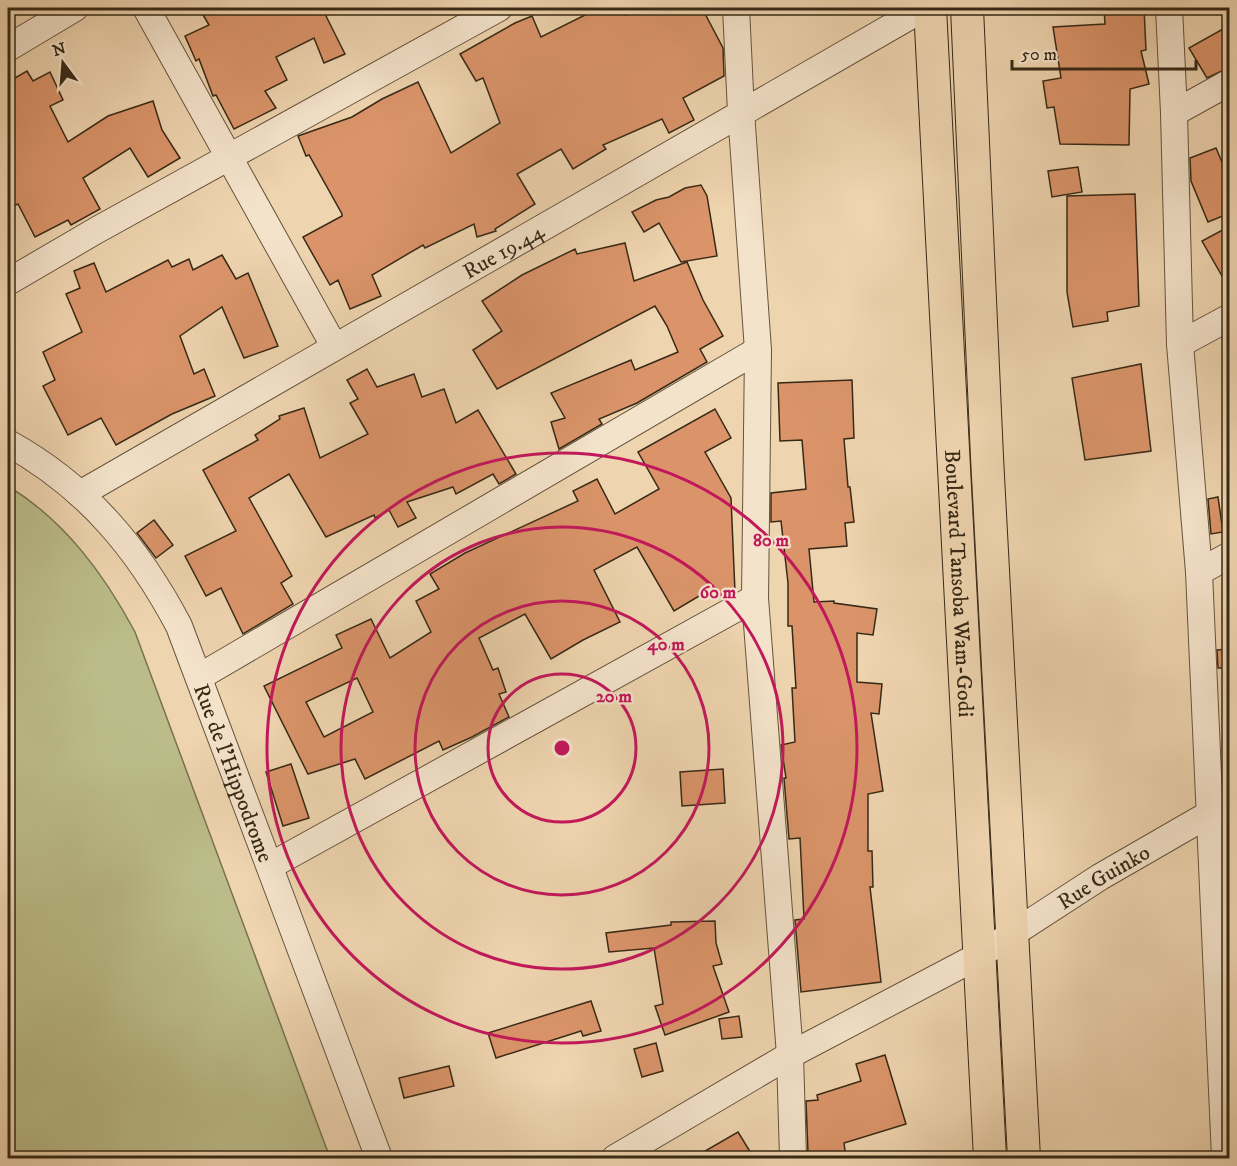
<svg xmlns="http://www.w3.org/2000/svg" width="1237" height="1166" viewBox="0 0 1237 1166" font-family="'IM FELL DW Pica',serif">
  <rect width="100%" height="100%" fill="#eed4af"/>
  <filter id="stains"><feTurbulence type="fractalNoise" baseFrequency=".00333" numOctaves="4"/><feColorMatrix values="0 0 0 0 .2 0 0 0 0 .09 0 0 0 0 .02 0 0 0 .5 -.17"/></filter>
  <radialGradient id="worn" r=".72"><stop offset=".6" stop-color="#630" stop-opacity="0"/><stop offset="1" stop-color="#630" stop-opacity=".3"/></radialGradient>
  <path fill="#bbbc89" stroke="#797250" stroke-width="1.5" d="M8,486C65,521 104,574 135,632L330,1158H8Z"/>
  <g fill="#db946a" stroke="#372916" stroke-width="1.5" fill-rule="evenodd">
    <path d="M199,8H322L345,54L324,63L314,38L276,57L287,80L265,91L276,108L234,129L216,95L213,96L199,59L196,61L185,36L209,25Z"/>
    <path d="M599,8H622L626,15L644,8H702L723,48L724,76L683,98L694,120L669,133L662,119L603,145L606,149L573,169L561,149L517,174L535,204L495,229L496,231L477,237L474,224L425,248L423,245L372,275L381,296L350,309L338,280L330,285L303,237L342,216V214L309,155L306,156L298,136L352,117L382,99L418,82L451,153L500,123L483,78L476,81L460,54L515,23L532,16L541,37Z"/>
    <path d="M1104,8H1144L1146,50L1141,51L1149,84L1130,89L1129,145L1060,144L1054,107L1047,108L1043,81L1061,78L1053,27L1105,24Z"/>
    <path d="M1230,25V67L1207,78L1189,48Z"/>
    <path d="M27,71L33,81L50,72L63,100L50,106L68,142L108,116L153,101L162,130L180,158L148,177L130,148L83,178L100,209L71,225L68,220L35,237L18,204L8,208V82Z"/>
    <path d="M1216,148L1230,181V213L1208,222L1191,181L1190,158Z"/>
    <path d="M1078,167L1082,192L1052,197L1048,171Z"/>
    <path d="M701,185L707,196L717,256L681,262L659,223L644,232L632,212L656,200L669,197L685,188Z"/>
    <path d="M1135,194L1139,306L1107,312L1108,321L1073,327L1067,292V196Z"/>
    <path d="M1230,226V290L1202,241Z"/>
    <path d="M625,243L634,281L687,262L703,300L723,336L700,349L707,362L637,403L599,419L602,424L559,449L551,422L565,418L551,393L631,360L635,370L678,352L667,326L655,306L497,389L473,350L502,331L482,301L522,275L575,249L577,254Z"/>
    <path d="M222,255L236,279L248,273L278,346L244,358L222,307L180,336L194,374L204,369L215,396L172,414L116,445L101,418L68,435L43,386L55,380L43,352L82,332L66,294L80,288L74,271L94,263L106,292L168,260L172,267L189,259L193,270Z"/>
    <path d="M1141,364L1151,451L1085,460L1072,378Z"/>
    <path d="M367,369L377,387L414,374L422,397L444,389L456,423L478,410L516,474L499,484L493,474L456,494L453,487L407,502L416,518L398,527L389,510L375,518L374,515L326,537L289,474L249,498L292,576L281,583L293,604L243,634L221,588L206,596L185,556L236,531L203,470L258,440L255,435L280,419L279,416L304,408L320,458L368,434L350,403L358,399L347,380Z"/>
    <path d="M852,380L854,438L844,439L848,487H850L854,522L845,523L847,546L809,549L814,602L834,601V603L877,609L873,635L857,633V682L882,684L879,714L871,713L883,791L868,794V851H872L873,887H870L881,982L801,992L795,920L804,919L800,838L789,839L784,778H786L781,745L795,742L792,688H796L792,626H788V583L781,521L771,522V493L806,489L802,440L780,441L778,383Z"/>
    <path d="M715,409L731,438L705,452L731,498L735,592L730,595L699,596L674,611L637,547L594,570L620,622L583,640L551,659L525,614L479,638L493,670L498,668L506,692L499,694L509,717L472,737L443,750L439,741L365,779L355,759L308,774L264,686L342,648L336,635L371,619L390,658L431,632L416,601L439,589L430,574L465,553L578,501L573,491L597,479L615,514L659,489L638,452ZM357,678L373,712L324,737L306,702Z"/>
    <path d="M1218,497L1223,532L1211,534L1208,499Z"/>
    <path d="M154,520L173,545L156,558L137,533Z"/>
    <path d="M1230,649V668H1218L1217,650Z"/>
    <path d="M291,764L309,818L283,826L266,772Z"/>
    <path d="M723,769L725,803L682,806L680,772Z"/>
    <path d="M715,921L716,943L722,964L713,966L729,1012L665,1035L655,1006L663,1004L654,948L609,952L606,933L671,925V922Z"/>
    <path d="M591,1001L601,1031L583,1036L581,1031L496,1058L488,1033Z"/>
    <path d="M739,1016L742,1037L722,1039L719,1019Z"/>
    <path d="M656,1043L663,1071L642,1077L634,1049Z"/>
    <path d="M885,1055L906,1124L844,1143L846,1158H813L812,1153H808L806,1101L818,1100L817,1095L861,1081L856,1064Z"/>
    <path d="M449,1066L454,1086L404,1098L399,1078Z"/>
    <path d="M738,1132L754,1158H693Z"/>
  </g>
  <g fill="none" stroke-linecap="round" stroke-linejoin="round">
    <defs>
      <g id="minor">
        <path d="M146,8L334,346"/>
        <path d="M736,8L741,112L758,350L755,598L790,1055L793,1158"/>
        <path d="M1169,8L1174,113L1180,344L1199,572L1225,1158"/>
        <path d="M8,48L75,8"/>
        <path d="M1174,113L1230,82"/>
        <path d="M8,282L97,230L499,8"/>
        <path d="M1180,344L1230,317"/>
        <path id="s1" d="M8,443C86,486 138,548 179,626L379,1158"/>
        <path id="s2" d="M80,494L924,8"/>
        <path d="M1199,572L1230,555"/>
        <path d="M199,677L758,350"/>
        <path d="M270,866L755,598"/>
        <path id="s3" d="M615,1158L790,1055L980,955L1100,877L1230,802"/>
      </g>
      <g id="major">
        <path id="s4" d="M930,8L990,1158"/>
        <path d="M967,8L987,457L1024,1158"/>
      </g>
    </defs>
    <use href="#minor" stroke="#65543c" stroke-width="28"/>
    <use href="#major" stroke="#372916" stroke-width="34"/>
    <use href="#minor" stroke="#f4e3cb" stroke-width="26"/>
    <use href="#major" stroke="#eed4af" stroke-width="32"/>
  </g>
  <g fill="none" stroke="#c2185b" stroke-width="3">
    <circle cx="562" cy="748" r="74"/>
    <circle cx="562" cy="748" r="147"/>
    <circle cx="562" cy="748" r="221"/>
    <circle cx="562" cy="748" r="295"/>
  </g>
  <g text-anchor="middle" stroke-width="4.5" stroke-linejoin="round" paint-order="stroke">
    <g font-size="22" fill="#372916" stroke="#f4e3cb">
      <text dy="8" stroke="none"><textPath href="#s2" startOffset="488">Rue 19.44</textPath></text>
      <text dy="8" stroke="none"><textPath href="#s4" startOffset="576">Boulevard Tansoba Wam-Godi</textPath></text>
      <text dy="8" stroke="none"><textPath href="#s1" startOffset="411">Rue de l'Hippodrome</textPath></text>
      <text dy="8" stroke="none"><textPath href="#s3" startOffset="564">Rue Guinko</textPath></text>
    </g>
  </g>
  <circle cx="562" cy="748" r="9" fill="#c2185b" stroke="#f4e3cb" stroke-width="3"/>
  <g font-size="18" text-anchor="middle" font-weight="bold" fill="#c2185b" stroke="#f4e3cb" stroke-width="4.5" stroke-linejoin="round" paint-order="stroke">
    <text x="771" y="546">80 m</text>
    <text x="718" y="598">60 m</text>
    <text x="666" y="650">40 m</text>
    <text x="614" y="702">20 m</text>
  </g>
  <rect width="1237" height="1166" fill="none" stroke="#eed4af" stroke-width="30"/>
  <rect x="9" y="9" width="1219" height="1148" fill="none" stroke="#372916" stroke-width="3"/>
  <rect x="15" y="15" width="1207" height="1136" fill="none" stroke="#372916" stroke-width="1.5"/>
  <g transform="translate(63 63) rotate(344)" stroke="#f4e3cb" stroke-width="4.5" paint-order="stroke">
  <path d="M0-4.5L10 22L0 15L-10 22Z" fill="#372916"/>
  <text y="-9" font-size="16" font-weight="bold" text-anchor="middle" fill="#372916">N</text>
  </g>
  <path d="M1012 60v9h184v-9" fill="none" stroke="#372916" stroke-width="3"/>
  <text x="1021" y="60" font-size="18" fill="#372916" stroke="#f4e3cb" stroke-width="4.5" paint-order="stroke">50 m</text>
  <rect width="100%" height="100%" filter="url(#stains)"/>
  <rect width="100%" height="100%" fill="url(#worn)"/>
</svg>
